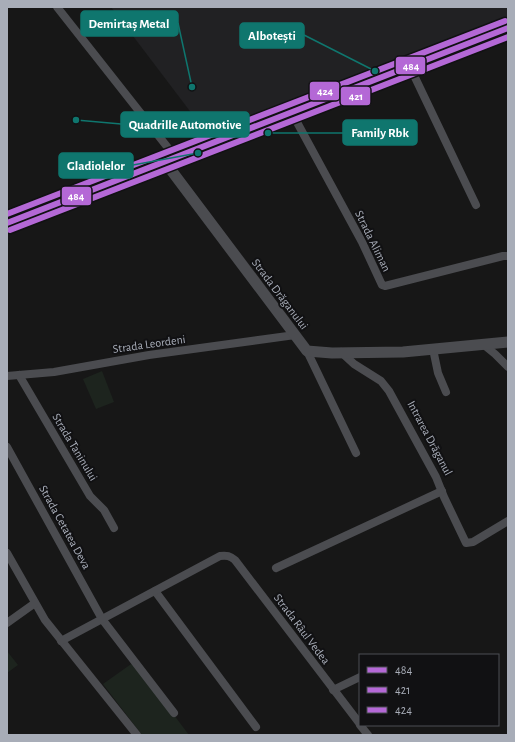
<svg xmlns="http://www.w3.org/2000/svg" width="515" height="742" font-family="'Alegreya Sans',sans-serif">
	<style>
		.built { fill: #212123 }
		.green { fill: #1d241e }
		.lines { fill: none; stroke-linecap: round; stroke-linejoin: round }
		.minor { stroke: #4b4c50; stroke-width: 8 }
		.tertiary { stroke: #4b4c50; stroke-width: 11 }
		.primary { stroke: #4d4f52; stroke-width: 13 }
		.bus-1-casing { stroke: #111113; stroke-width: 9 }
		.bus-2-casing { stroke: #111113; stroke-width: 9 }
		.bus-3-casing { stroke: #111113; stroke-width: 9 }
		.bus-1 { stroke: #b468d6; stroke-width: 6 }
		.bus-2 { stroke: #b468d6; stroke-width: 6 }
		.bus-3 { stroke: #b468d6; stroke-width: 6 }
		.labels { text-anchor: middle; dominant-baseline: central; stroke-width: 4; stroke-linejoin: round; paint-order: stroke }
		.street-label { font-size: 12px; fill: #a8adb8; stroke: #111113 }
		.leader { fill: none; stroke: #0f766e; stroke-width: 1.5 }
		.callout-dot { fill: #0f766e; stroke: #111113; stroke-width: 1.5 }
		.callout { fill: #0f766e; stroke: #0f766e; stroke-width: 1.5 }
		.callout-label { font-size: 13px; text-anchor: middle; font-weight: bold; fill: #fff }
		.line-badge { stroke: #111113; stroke-width: 1.5 }
		.badge-label { font-size: 11px; text-anchor: middle; font-weight: bold; fill: #fff }
	</style>
	<rect width="100%" height="100%" fill="#171717"/>
	<!-- built -->
	<polygon class="built" points="111,7 508,7 508,21 211,139"/>
	<!-- green -->
	<g class="green">
		<polygon points="102,371 114,402 96,409 83,379"/>
		<polygon points="7,651 18,665 7,673"/>
		<polygon points="134,662 189,735 142,735 103,684"/>
	</g>
	<g class="lines">
		<!-- minor -->
		<g class="minor">
			<polyline points="57,7 176,158"/>
			<polyline points="410,67 476,205"/>
			<polyline points="292,113 362,242 382,285 385,286 503,256 508,256"/>
			<polyline points="484,345 495,354 508,367"/>
			<polyline points="433,349 438,373 446,392"/>
			<polyline points="307,351 356,453"/>
			<polyline points="341,352 354,364 381,381 389,391 436,477 444,497 466,543 473,542 508,521"/>
			<polyline points="19,375 90,496 104,510 114,528"/>
			<polyline points="7,376 54,372 149,355 295,335"/>
			<polyline points="7,447 102,619 174,713"/>
			<polyline points="7,553 45,620 137,735"/>
			<polyline points="276,568 442,491"/>
			<polyline points="155,591 256,727"/>
			<polyline points="7,623 35,603"/>
			<path d="M61,641L220,556C227,555 230,556 235,560L360,724"/>
			<polyline points="333,690 360,677"/>
			<polyline points="360,725 368,735"/>
		</g>
		<!-- tertiary -->
		<polyline class="tertiary" points="165,162 307,351 332,353 403,352 508,342"/>
		<!-- primary -->
		<polyline class="primary" points="7,223 508,28"/>
		<!-- bus-1 casing -->
		<g class="bus-1-casing">
			<polyline id="bus-1" points="7,223 508,28"/>
		</g>
		<!-- bus-2 casing -->
		<g class="bus-2-casing">
			<polyline id="bus-2" points="10,230 508,37"/>
		</g>
		<!-- bus-3 casing -->
		<g class="bus-3-casing">
			<polyline id="bus-3" points="7,214 505,21"/>
		</g>
		<!-- bus-1 -->
		<use href="#bus-1" class="bus-1"/>
		<!-- bus-2 -->
		<use href="#bus-2" class="bus-2"/>
		<!-- bus-3 -->
		<use href="#bus-3" class="bus-3"/>
	</g>
	<g class="labels">
		<!-- street labels -->
		<g class="street-label">
			<text transform="translate(373 241) rotate(64)">Strada Aliman</text>
			<text transform="translate(280 294) rotate(53)">Strada Drăganului</text>
			<text transform="translate(149 344) rotate(-8)">Strada Leordeni</text>
			<text transform="translate(430 438) rotate(62)">Intrarea Drăganul</text>
			<text transform="translate(75 447) rotate(59)">Strada Taninului</text>
			<text transform="translate(65 527) rotate(61)">Strada Cetatea Deva</text>
			<text transform="translate(302 629) rotate(53)">Strada Râul Vedea</text>
		</g>
	</g>
	<!-- callouts -->
	<path class="leader" d="M192 87L178 23M375 71L304 35M76 120L121 124M268 133L343 133M198 153L133 165"/>
	<g class="callout-dot">
		<circle cx="192" cy="87" r="4"/>
		<circle cx="375" cy="71" r="4"/>
		<circle cx="76" cy="120" r="4"/>
		<circle cx="268" cy="133" r="4"/>
		<circle cx="198" cy="153" r="4"/>
	</g>
	<g class="callout">
		<rect x="81" y="11" width="97" height="25" rx="4"/>
		<rect x="240" y="23" width="64" height="25" rx="4"/>
		<rect x="121" y="112" width="128" height="25" rx="4"/>
		<rect x="343" y="120" width="74" height="25" rx="4"/>
		<rect x="59" y="153" width="74" height="25" rx="4"/>
	</g>
	<g class="callout-label">
		<text x="129" y="28">Demirtaș Metal</text>
		<text x="272" y="40">Albotești</text>
		<text x="185" y="129">Quadrille Automotive</text>
		<text x="380" y="137">Family Rbk</text>
		<text x="96" y="170">Gladiolelor</text>
	</g>
	<g class="line-badge">
		<rect x="395" y="56" width="31" height="19" rx="4" fill="#b468d6"/>
		<rect x="309" y="81" width="31" height="20" rx="4" fill="#b468d6"/>
		<rect x="340" y="86" width="31" height="20" rx="4" fill="#b468d6"/>
		<rect x="61" y="186" width="31" height="20" rx="4" fill="#b468d6"/>
	</g>
	<g class="badge-label">
		<text x="411" y="70">484</text>
		<text x="325" y="95">424</text>
		<text x="356" y="100">421</text>
		<text x="76" y="200">484</text>
	</g>
	<!-- border -->
	<rect width="515" height="742" fill="none" stroke="#a8adb8" stroke-width="16"/>
	<!-- legend -->
	<rect x="359" y="654" width="140" height="72" fill="#111113" stroke="#4d4f55"/>
	<rect x="367" y="667" width="20" height="6" fill="#b468d6" stroke="#4d4f55"/>
	<text x="395" y="674" font-size="12" fill="#a8adb8">484</text>
	<rect x="367" y="687" width="20" height="6" fill="#b468d6" stroke="#4d4f55"/>
	<text x="395" y="694" font-size="12" fill="#a8adb8">421</text>
	<rect x="367" y="707" width="20" height="6" fill="#b468d6" stroke="#4d4f55"/>
	<text x="395" y="714" font-size="12" fill="#a8adb8">424</text>
</svg>
